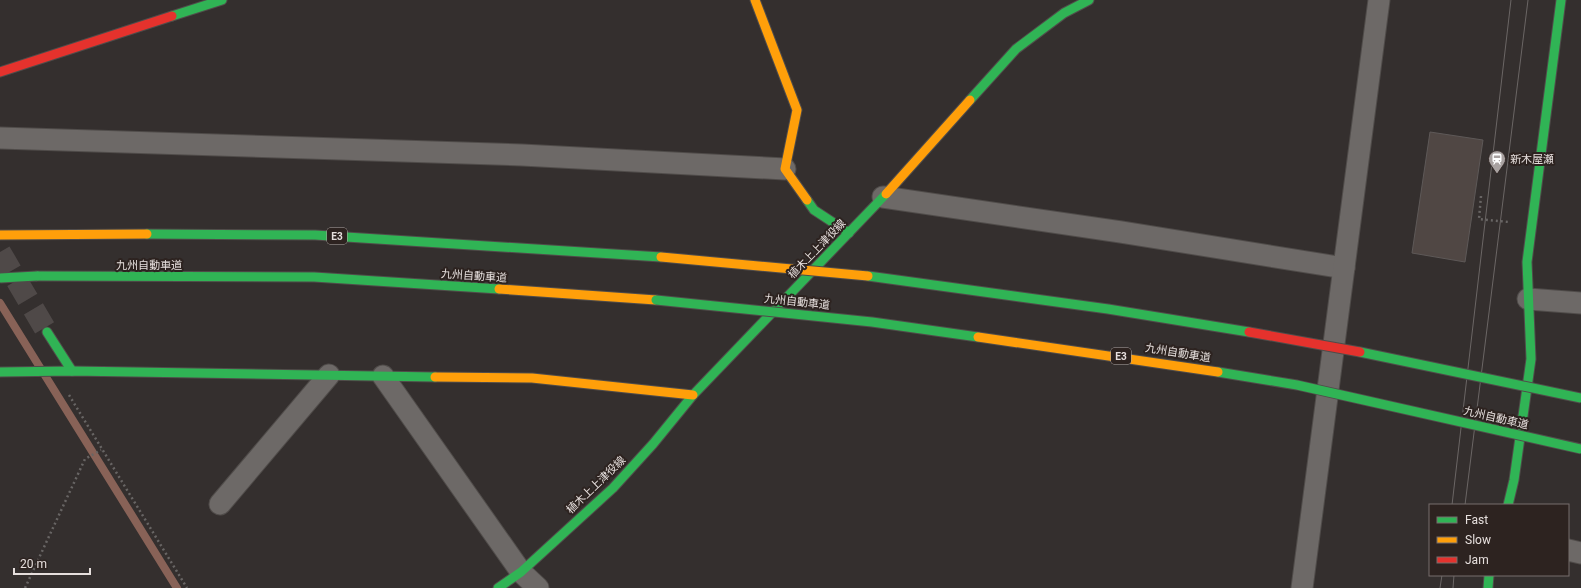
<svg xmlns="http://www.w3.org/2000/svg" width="1581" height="588" font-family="Roboto,'Noto Sans JP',sans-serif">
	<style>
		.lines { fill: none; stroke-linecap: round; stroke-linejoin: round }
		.stream { stroke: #886257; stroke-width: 8 }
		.building { fill: #504744; stroke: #5e5958 }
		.secondary-tunnel { stroke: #4f4948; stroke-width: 22; stroke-dasharray: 22 11; stroke-linecap: butt }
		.street-casing { stroke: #504c4a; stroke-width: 23 }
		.fast-casing { stroke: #504c4a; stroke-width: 11 }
		.slow-casing { stroke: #504c4a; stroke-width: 11 }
		.jam-casing { stroke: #504c4a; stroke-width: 11 }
		.path { stroke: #686564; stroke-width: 2.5; stroke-dasharray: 2 3; stroke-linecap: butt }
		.street { stroke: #6d6967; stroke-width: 21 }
		.fast { stroke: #30b455; stroke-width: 9 }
		.slow { stroke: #ff9f0a; stroke-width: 9 }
		.jam { stroke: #e5322d; stroke-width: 9 }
		.tram { stroke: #6b6665; stroke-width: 1 }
		.fast-bridge-casing { stroke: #504c4a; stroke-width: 11; stroke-linecap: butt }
		.slow-bridge-casing { stroke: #504c4a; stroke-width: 11; stroke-linecap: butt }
		.jam-bridge-casing { stroke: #504c4a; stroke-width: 11; stroke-linecap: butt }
		.fast-bridge { stroke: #30b455; stroke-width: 9 }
		.slow-bridge { stroke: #ff9f0a; stroke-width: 9 }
		.jam-bridge { stroke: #e5322d; stroke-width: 9 }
		.labels { text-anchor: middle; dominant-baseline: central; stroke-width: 4; stroke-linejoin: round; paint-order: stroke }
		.shield { fill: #2d2320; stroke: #aea7a4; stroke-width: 1 }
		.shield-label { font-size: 10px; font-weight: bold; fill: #e6dfdd }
		.poi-label { font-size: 11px; fill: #e6dfdd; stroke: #2d2320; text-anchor: start }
		.street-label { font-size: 11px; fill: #e6dfdd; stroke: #2d2320 }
	</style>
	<rect width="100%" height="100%" fill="#342f2e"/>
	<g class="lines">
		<!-- stream -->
		<polyline class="stream" points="0,303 177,588"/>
	</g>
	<!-- building -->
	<polygon class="building" points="1430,132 1483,140 1465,262 1412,253"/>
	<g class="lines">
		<!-- secondary-tunnel -->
		<polyline class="secondary-tunnel" points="0,252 47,332"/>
		<!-- street casing -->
		<g class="street-casing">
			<g id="street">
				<polyline points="0,138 522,155 785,169"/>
				<polyline points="883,197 1121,232 1344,268"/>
				<polyline points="1528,299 1581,303"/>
				<polyline points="383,376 521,572 538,588"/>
				<polyline points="220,504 329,375"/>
				<polyline points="1568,550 1581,553"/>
				<polyline points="1302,588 1379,0"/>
			</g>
		</g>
		<!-- fast casing -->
		<g class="fast-casing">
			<g id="fast">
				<polyline points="172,16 222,0"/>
				<polyline points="970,100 1016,49 1064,13 1089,0"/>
				<polyline points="807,200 814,210 849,233"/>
				<polyline points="147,234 315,235 661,257"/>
				<polyline points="37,276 314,277 499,289"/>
				<polyline points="47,332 72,371"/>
				<polyline points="0,372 72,371 435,377"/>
				<polyline points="1508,505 1514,480 1531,359 1527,262 1561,0"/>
				<polyline points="498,588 521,572 613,488 653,444 693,395 886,194"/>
				<polyline points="1488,588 1489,575"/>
			</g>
		</g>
		<!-- slow casing -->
		<g class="slow-casing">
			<g id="slow">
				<polyline points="755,0 797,110 785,169 807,200"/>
				<polyline points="886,194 970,100"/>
				<polyline points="0,235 147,234"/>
				<polyline points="499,289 656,300"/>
				<polyline points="435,377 532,378 693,395"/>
			</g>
		</g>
		<!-- jam casing -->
		<g class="jam-casing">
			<polyline id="jam" points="0,72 172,16"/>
		</g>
		<!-- path -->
		<g class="path">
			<polyline points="1481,196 1479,219 1509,222"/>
			<polyline points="69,395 187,588"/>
			<polyline points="25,588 85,459 101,450"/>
		</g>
		<!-- street -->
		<use href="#street" class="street"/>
		<!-- fast -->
		<use href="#fast" class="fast"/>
		<!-- slow -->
		<use href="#slow" class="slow"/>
		<!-- jam -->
		<use href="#jam" class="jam"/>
		<!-- tram -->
		<g class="tram">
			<polyline points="1452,505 1511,0"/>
			<polyline points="1465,505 1528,0"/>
			<polyline points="1440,588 1442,575"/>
			<polyline points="1453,588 1454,575"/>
		</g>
		<!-- fast-bridge casing -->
		<g class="fast-bridge-casing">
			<g id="fast-bridge">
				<polyline points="868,276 1108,309 1249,332"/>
				<polyline points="0,278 37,276"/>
				<polyline points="656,300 872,322 978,337"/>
				<polyline points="1360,352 1581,398"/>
				<polyline points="1218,372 1297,385 1581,449"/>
			</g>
		</g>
		<!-- slow-bridge casing -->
		<g class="slow-bridge-casing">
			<g id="slow-bridge">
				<polyline points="661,257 868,276"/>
				<polyline points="978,337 1218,372"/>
			</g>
		</g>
		<!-- jam-bridge casing -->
		<g class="jam-bridge-casing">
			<polyline id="jam-bridge" points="1249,332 1360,352"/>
		</g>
		<!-- fast-bridge -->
		<use href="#fast-bridge" class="fast-bridge"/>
		<!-- slow-bridge -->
		<use href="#slow-bridge" class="slow-bridge"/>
		<!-- jam-bridge -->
		<use href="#jam-bridge" class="jam-bridge"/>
	</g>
	<!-- icons -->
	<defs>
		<g id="station-pin" transform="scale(0.9)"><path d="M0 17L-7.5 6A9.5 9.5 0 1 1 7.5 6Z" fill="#a8a1a0" stroke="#2d2320"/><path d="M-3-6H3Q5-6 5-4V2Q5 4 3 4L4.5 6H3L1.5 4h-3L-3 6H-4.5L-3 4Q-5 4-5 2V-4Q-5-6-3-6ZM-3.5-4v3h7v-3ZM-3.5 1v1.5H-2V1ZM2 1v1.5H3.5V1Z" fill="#fff"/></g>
	</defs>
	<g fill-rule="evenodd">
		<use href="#station-pin" x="1497" y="159"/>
	</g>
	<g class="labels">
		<!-- shield labels -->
		<g class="shield">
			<rect x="327" y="228" width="20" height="16" rx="3"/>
			<rect x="1111" y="348" width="20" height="16" rx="3"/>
		</g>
		<g class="shield-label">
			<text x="337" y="236">E3</text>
			<text x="1121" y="356">E3</text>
		</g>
		<!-- poi labels -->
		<g class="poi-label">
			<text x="1510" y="159">新木屋瀬</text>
		</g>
		<!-- street labels -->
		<g class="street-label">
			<text transform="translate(817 249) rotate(-46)">植木上上津役線</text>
			<text x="149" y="265">九州自動車道</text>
			<text transform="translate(474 276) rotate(4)">九州自動車道</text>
			<text transform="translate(797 302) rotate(6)">九州自動車道</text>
			<text transform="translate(1178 353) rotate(9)">九州自動車道</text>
			<text transform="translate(1496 418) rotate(13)">九州自動車道</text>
			<text transform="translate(596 485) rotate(-44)">植木上上津役線</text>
		</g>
	</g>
	<!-- legend -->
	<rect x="1429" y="504" width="140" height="72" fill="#2d2320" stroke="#776e6c"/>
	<rect x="1437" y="517" width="20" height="6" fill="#30b455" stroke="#776e6c"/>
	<text x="1465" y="524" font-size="12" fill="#e6dfdd">Fast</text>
	<rect x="1437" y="537" width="20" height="6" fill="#ff9f0a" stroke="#776e6c"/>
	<text x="1465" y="544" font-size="12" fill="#e6dfdd">Slow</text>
	<rect x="1437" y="557" width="20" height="6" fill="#e5322d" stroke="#776e6c"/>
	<text x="1465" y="564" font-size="12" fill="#e6dfdd">Jam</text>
	<!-- scale -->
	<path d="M14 568v6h76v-6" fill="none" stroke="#e6dfdd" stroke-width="2"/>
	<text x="20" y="568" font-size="12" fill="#e6dfdd" stroke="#2d2320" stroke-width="3" paint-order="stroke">20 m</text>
</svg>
